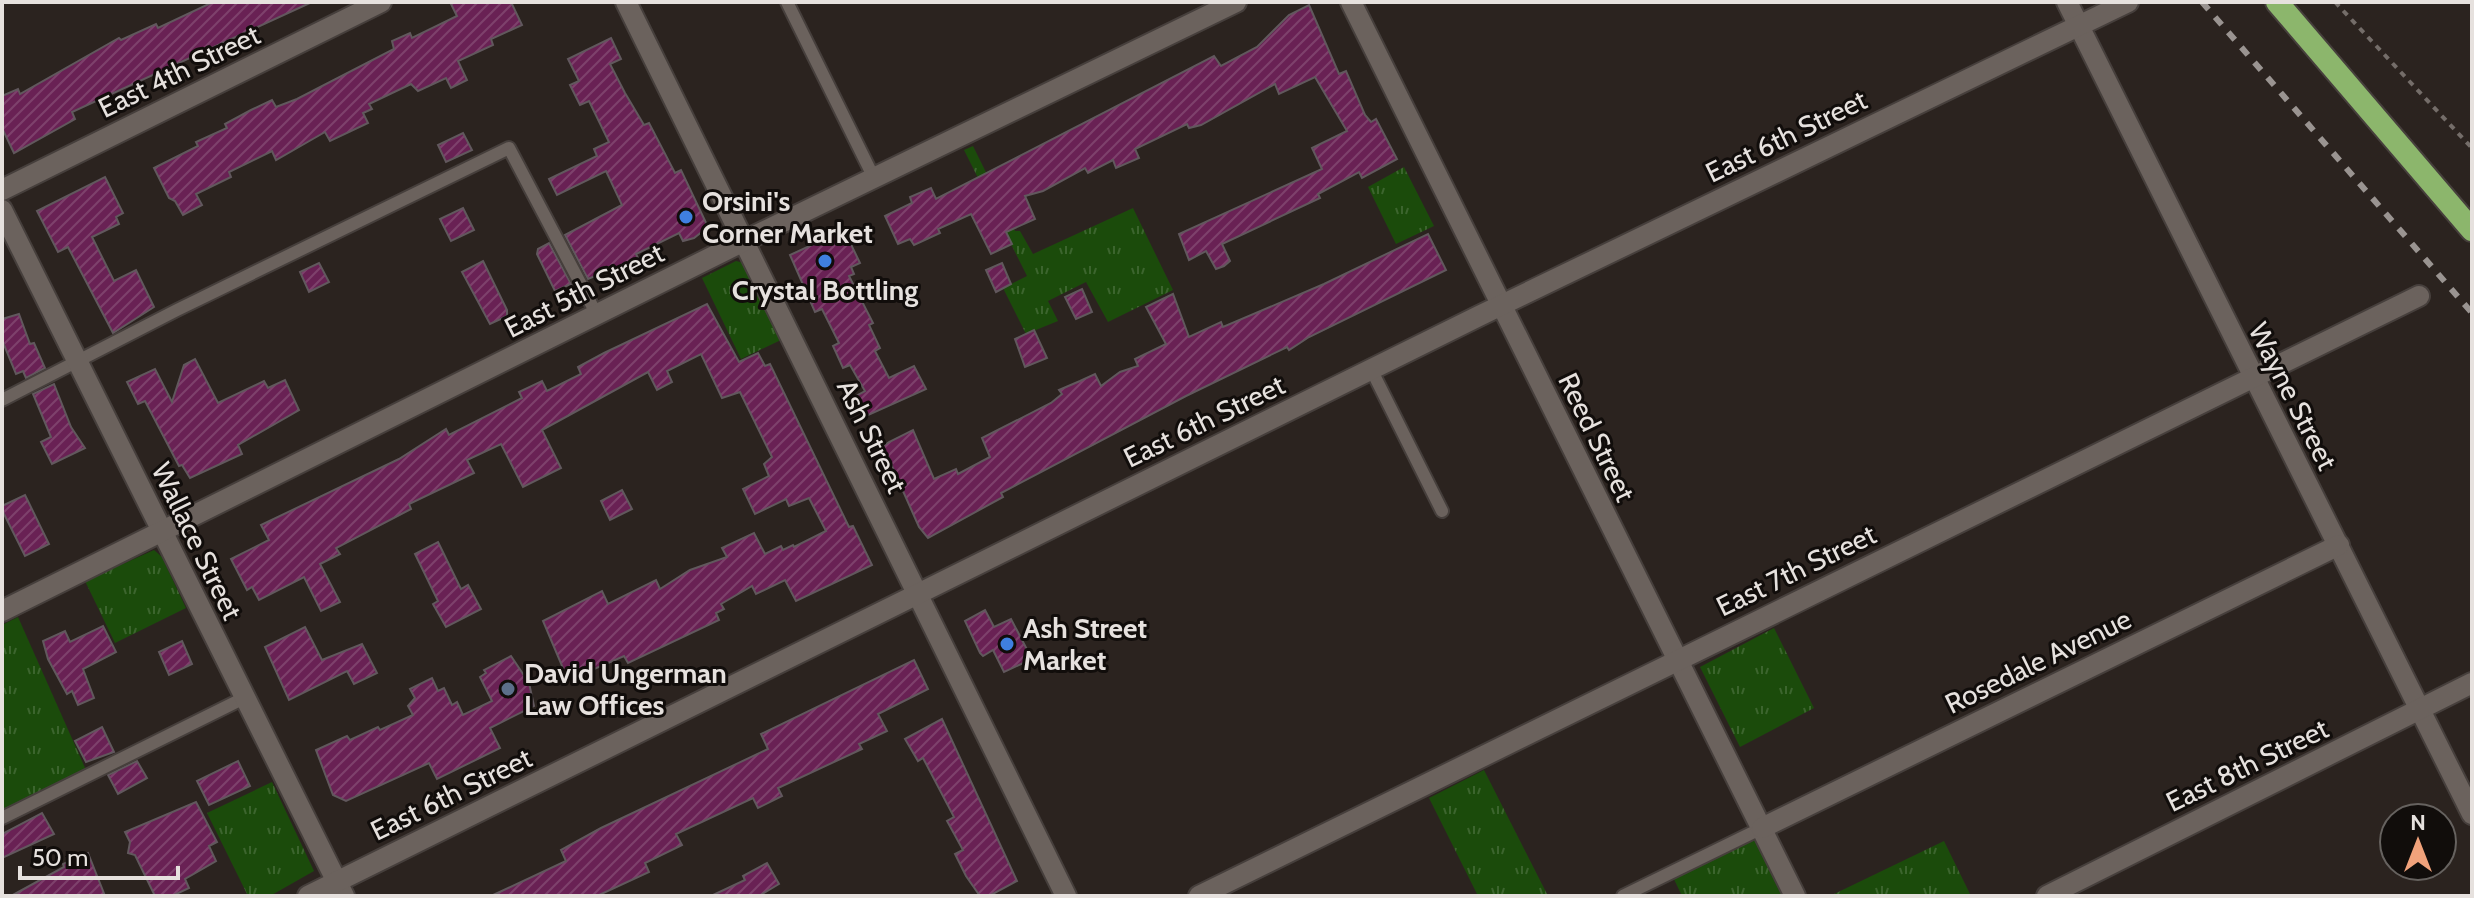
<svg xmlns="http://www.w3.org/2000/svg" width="2474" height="898" font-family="Cabin,sans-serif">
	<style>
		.grass { fill: url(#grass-tufts) }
		.building { fill: url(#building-hatch); stroke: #61585d; stroke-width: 2 }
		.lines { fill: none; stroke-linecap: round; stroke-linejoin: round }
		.service-casing { stroke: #463f3c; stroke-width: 16 }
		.minor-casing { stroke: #463f3c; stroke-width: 24 }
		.tertiary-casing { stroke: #463f3c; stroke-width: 24 }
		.secondary-casing { stroke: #463f3c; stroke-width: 24 }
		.trunk-casing { stroke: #463f3c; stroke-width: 26 }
		.path { stroke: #746d69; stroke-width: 4; stroke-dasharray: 6 6; stroke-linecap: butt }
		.service { stroke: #6b625d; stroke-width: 12 }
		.minor { stroke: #6b625d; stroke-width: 20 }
		.tertiary { stroke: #6b625d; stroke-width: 20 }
		.secondary { stroke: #6b625d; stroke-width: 20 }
		.trunk { stroke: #8cb66c; stroke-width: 22 }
		.rail { stroke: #9a9491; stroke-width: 6; stroke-dasharray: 10 10; stroke-linecap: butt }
		.shop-dot { fill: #3f7fe0; stroke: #110d0b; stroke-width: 3 }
		.service-dot { fill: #5c6f8a; stroke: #110d0b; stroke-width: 3 }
		.labels { text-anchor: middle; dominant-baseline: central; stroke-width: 6; stroke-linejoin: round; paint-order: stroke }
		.street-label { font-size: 28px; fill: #e6e1de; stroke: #110d0b }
		.poi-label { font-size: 28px; font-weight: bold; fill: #e6e1de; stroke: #110d0b; text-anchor: start }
	</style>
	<defs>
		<pattern id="grass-tufts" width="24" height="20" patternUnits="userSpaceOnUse" patternTransform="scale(2)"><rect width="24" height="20" fill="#1b4b0b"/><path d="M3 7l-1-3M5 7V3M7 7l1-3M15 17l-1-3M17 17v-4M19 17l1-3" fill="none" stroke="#3c652e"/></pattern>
		<pattern id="building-hatch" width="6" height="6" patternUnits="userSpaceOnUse" patternTransform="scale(2)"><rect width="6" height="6" fill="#692154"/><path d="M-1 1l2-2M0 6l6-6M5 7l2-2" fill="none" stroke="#7e416c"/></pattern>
	</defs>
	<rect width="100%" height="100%" fill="#2b231f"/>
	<!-- grass -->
	<g class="grass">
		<polygon points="973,146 1015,231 1020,231 1033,254 1133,208 1173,290 1108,322 1086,282 1048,301 1058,321 1026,334 1003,288 1027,276 964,150"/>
		<polygon points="1404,167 1434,226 1396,244 1368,187"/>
		<polygon points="736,261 744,263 781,340 741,359 702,278"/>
		<polygon points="154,550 162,557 186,608 115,643 85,581"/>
		<polygon points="18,617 86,770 2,812 2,625"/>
		<polygon points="1774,628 1814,708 1740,747 1700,667"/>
		<polygon points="1484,770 1548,896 1478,896 1429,798"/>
		<polygon points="272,782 314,871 270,896 248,896 207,813"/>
		<polygon points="1753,837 1782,896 1682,896 1672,875"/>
		<polygon points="1944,841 1971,896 1830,896"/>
	</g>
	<!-- building -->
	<g class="building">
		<polygon points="213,2 312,2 72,112 75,119 14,153 2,128 2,96 18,89 20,94 119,38 121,40 156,24 158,28"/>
		<polygon points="450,2 511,2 522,25 491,39 493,45 458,61 467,80 451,88 446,78 418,91 411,84 369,104 372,109 363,113 368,123 330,141 325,132 276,160 272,151 229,172 231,177 196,194 202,205 183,215 175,201 169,198 154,168 198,146 196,142 227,128 225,124 251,110 272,100 276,107 297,99 394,49 392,41 410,33 412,38 457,16"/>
		<polygon points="1309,5 1339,74 1346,71 1365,115 1371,122 1376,119 1397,159 1362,178 1359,172 1318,194 1320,198 1222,244 1230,261 1224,266 1216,269 1206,251 1189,260 1179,234 1322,169 1312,148 1347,131 1315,77 1279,94 1275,84 1201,125 1189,128 1187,124 1135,149 1139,158 1116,168 1113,160 1088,173 1085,168 1043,191 1025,196 1035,219 1006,232 1012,244 991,254 971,214 938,229 940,233 914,245 910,239 898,244 885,216 912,203 910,197 931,188 936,199 1214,56 1221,66 1257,47 1289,15"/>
		<polygon points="611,38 621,59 610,64 625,93 644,125 649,123 675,173 681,170 708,227 694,238 683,241 679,233 636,254 640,262 624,270 622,265 588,279 565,235 622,205 606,171 557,195 549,179 597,156 594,149 609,142 589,101 580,105 570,85 579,81 568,59"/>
		<polygon points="463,133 472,150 446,162 438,145"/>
		<polygon points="105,177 123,213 116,217 119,224 92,237 114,281 136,270 154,307 113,333 68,247 58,252 37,211"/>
		<polygon points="463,208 474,230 451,241 440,219"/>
		<polygon points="844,230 860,263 851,267 854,274 849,276 873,323 869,325 880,348 875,351 889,378 914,366 926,389 866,416 856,396 865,391 850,365 843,368 833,346 839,343 822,309 815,312 790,255"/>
		<polygon points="1428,234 1446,270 1309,337 1289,350 1287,347 1186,396 1001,493 1003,497 928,538 919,527 883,446 889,442 913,430 934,479 956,469 958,474 990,457 982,438 1051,403 1062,394 1059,390 1080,381 1095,374 1101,386 1120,372 1138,366 1135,359 1166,344 1146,307 1173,294 1189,337 1221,322 1223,327 1324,284"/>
		<polygon points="549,243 571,284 555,291 537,254 538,249"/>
		<polygon points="483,261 507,310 507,316 490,324 462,272"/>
		<polygon points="319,263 329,282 309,292 300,272"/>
		<polygon points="1002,263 1011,284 996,292 986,270"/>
		<polygon points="1082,289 1092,312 1076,319 1065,297"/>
		<polygon points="707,304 739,362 758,353 765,366 770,364 849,527 853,526 872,565 796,601 785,580 756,594 752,586 721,604 724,609 716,613 719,620 628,663 624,656 578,676 570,678 565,673 543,621 602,591 608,604 656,580 660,589 690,570 727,557 722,548 754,533 765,554 781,546 783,550 793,545 794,547 826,531 809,498 789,506 786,499 755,514 743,489 769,476 764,464 772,457 740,392 722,398 701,354 667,371 672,382 657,390 648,372 542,430 561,468 523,487 501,444 467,460 474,473 409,504 411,509 336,548 340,554 320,564 340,602 321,611 304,577 259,600 252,587 247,590 231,559 269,540 261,525 399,459 446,429 449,435 522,398 519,392 542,381 547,391 581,374 578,367 604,353"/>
		<polygon points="19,314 30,344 34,343 45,368 26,378 23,371 16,374 2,340 2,319"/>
		<polygon points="1034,330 1047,358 1025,367 1015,339"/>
		<polygon points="195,359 218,403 264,381 268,388 285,380 299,410 238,445 242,454 190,478 182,465 179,466 145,401 138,404 127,382 155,369 172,402 184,365"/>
		<polygon points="54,384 71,427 85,448 52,464 41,442 51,437 33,394"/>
		<polygon points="622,490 632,509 610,520 601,501"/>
		<polygon points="25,495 49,544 25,556 2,510 2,506"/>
		<polygon points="438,542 461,589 468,585 481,609 446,627 433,604 438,601 415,554"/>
		<polygon points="985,610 994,627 1011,619 1032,659 1004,672 993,650 983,656 980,653 965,621"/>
		<polygon points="103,626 116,652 83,669 94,698 78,705 72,691 67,694 48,659 43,641 65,631 70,642"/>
		<polygon points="305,627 322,660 362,644 377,673 354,684 347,671 289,700 265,647"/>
		<polygon points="182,641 192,664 169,675 159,652"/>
		<polygon points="511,656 529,683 534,706 490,728 500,748 437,779 429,763 346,801 333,795 316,750 347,736 350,740 378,727 380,730 413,715 408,706 415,698 410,689 432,678 438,691 444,688 452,705 457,702 463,715 492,701 480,677 486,673 484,670"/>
		<polygon points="914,660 928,689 878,714 887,731 859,744 862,749 778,788 782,796 758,808 753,798 676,834 682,845 645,863 649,872 597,896 491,896 566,861 561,850 601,828 768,749 761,734"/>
		<polygon points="942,719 1017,881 989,896 980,896 966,876 955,854 963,850 947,821 954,817 923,758 918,761 905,739"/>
		<polygon points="102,727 114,752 86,762 75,741"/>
		<polygon points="137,761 147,778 118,794 108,775"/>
		<polygon points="238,761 250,786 209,805 197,781"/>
		<polygon points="196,802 217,842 209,846 216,861 185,879 189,888 172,896 155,896 135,855 128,853 130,842 125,832"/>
		<polygon points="42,813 54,834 2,858 2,834"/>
		<polygon points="88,853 105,896 11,896 64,867 63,864"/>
		<polygon points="767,863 779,884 759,896 711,896 745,880 743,876"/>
	</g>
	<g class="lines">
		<!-- service casing -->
		<g class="service-casing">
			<g id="service">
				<polyline points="787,2 874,178"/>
				<polyline points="1371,369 1442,511"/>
				<polyline points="2,400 177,310 509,148 597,315"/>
				<polyline points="2,818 244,698"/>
				<polyline points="1623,896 1762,828"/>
			</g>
		</g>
		<!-- minor casing -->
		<g class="minor-casing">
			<g id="minor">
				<polyline points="626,2 1066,896"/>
				<polyline points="1351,2 1795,896"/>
				<polyline points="2067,2 2472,814"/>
				<polyline points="2,190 381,2"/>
				<polyline points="2,210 344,896"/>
				<polyline points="2,611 744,241 1236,2"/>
				<polyline points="1762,828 2339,545"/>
				<polyline points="1199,896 2419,296"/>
			</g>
		</g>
		<!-- tertiary casing -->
		<g class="tertiary-casing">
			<polyline id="tertiary" points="2047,896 2472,683"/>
		</g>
		<!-- secondary casing -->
		<g class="secondary-casing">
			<polyline id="secondary" points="308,896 1479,316 2128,2"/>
		</g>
		<!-- trunk casing -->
		<g class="trunk-casing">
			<polyline id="trunk" points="2277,2 2472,230"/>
		</g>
		<!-- path -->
		<polyline class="path" points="2335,2 2472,148"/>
		<!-- service -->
		<use href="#service" class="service"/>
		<!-- minor -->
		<use href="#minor" class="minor"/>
		<!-- tertiary -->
		<use href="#tertiary" class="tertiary"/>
		<!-- secondary -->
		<use href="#secondary" class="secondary"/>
		<!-- trunk -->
		<use href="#trunk" class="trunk"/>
		<!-- rail -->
		<polyline class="rail" points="2202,2 2472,313"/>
	</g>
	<!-- markers -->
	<g class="shop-dot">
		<circle cx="686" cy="217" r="8"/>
		<circle cx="825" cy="261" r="8"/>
		<circle cx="1007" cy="644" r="8"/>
	</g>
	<circle class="service-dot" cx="508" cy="689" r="8"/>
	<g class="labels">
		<!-- street labels -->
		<g class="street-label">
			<text transform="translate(179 71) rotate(-26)">East 4th Street</text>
			<text transform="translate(1786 136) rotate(-26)">East 6th Street</text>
			<text transform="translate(584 290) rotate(-27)">East 5th Street</text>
			<text transform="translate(2293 396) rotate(63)">Wayne Street</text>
			<text transform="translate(1204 421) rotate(-26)">East 6th Street</text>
			<text transform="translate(872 436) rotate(64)">Ash Street</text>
			<text transform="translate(1597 437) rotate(64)">Reed Street</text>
			<text transform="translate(197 541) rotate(64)">Wallace Street</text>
			<text transform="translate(1796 570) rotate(-26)">East 7th Street</text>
			<text transform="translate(2038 661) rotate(-26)">Rosedale Avenue</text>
			<text transform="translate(2247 765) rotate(-26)">East 8th Street</text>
			<text transform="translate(451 794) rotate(-26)">East 6th Street</text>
		</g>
		<!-- poi labels -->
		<g class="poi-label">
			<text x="702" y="201">Orsini's<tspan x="702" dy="32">Corner Market</tspan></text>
			<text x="825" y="290" text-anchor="middle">Crystal Bottling</text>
			<text x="1023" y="628">Ash Street<tspan x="1023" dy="32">Market</tspan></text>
			<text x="524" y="673">David Ungerman<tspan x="524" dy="32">Law Offices</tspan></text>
		</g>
	</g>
	<!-- border -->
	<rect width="2474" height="898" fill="none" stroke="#e6e1de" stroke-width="8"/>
	<!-- north arrow -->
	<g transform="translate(2418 842)"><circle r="38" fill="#110d0b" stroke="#66625f" stroke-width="2"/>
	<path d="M0-6L14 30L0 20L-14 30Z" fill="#f1a27b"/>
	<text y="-12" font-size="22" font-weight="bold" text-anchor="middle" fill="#e6e1de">N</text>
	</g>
	<!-- scale -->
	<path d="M20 866v12h158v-12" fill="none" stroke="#e6e1de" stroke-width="4"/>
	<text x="32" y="866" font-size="24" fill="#e6e1de" stroke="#110d0b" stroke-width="6" paint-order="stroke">50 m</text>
</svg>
